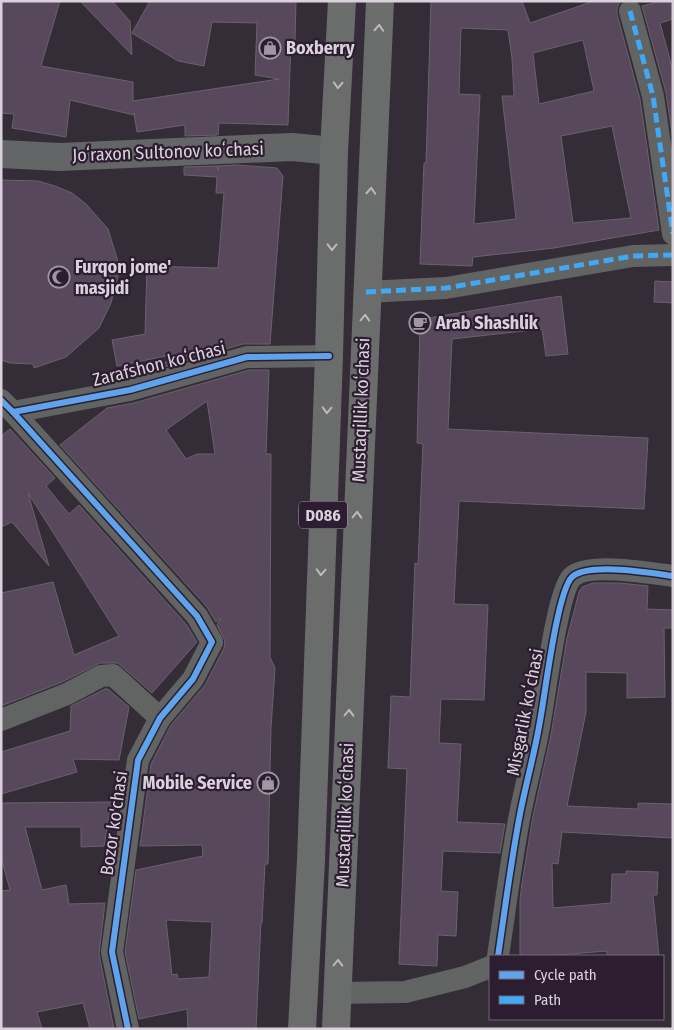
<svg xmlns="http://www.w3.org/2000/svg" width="674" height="1030" font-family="'Fira Sans Condensed',sans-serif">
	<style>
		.building { fill: #57495b; stroke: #69626b; fill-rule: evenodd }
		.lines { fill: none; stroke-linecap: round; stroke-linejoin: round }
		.street { stroke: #626363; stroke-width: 22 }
		.secondary { stroke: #646566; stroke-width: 28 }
		.primary { stroke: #6b6d6d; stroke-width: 28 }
		.quiet { stroke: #3fa9f5; stroke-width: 5; stroke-dasharray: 10 5; stroke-linecap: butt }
		.cycleway-casing { stroke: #2c1e30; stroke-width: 9 }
		.cycleway { stroke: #60a3ed; stroke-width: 6 }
		.oneway { stroke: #beb8c0 }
		.labels { text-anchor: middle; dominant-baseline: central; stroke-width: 4.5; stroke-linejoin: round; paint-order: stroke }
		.shield { fill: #2c1e30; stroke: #a69ba8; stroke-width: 1 }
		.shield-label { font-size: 16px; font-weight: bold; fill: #dad1dc }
		.poi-label { font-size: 18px; font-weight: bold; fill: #dad1dc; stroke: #2c1e30; text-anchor: start }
		.street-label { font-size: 18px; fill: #dad1dc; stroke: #2c1e30 }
	</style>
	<rect width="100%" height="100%" fill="#342c36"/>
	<!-- building -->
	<g class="building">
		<polygon points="1,1 60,1 41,66 133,82 133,101 279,79 255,75 257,23 212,22 204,66 178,61 132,33 150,1 296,1 295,40 291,40 288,125 219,123 218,135 185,136 185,125 137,132 134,113 134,115 70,100 66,137 12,128 14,114 1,113"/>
		<polygon points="80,1 112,1 130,21 132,55"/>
		<path d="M431,1H522L530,23L594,1H620L617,8V14L640,99L659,230L554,248L473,257L472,266L420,264L424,163H426ZM461,28L508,30L512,58L514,96H502L516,219L474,224L480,95L459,94ZM583,40L594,91L539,104L533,53ZM612,126L631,218L573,223L561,136Z"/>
		<polygon points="661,1 673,1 673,19 660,23 673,71 673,141 666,93 642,6"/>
		<polygon points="237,165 277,168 283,176 270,344 243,344 157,369 176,354 117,366 112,340 145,334 147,266 218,268 224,193 216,193 217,177 184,175 184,167 218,166 218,171 218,166"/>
		<polygon points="1,180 38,181 55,186 72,193 86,204 108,229 120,268 111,303 99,328 66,357 34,368 33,364 10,363 1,360"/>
		<polygon points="655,281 673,282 673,303 654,302"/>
		<polygon points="561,296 568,354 546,356 542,329 452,339 448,429 648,438 644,509 459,501 454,604 488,605 484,700 441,699 439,743 461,744 457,822 505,824 500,853 443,851 441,891 458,892 456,936 438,935 437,966 399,964 407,769 388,768 391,696 410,697 415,563 418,564 423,444 417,443 420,326 425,319 428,318"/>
		<path d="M249,370H269L266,454H271L270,657L275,668L271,728L268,864H265L262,923H261L256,1029H188L187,1009L139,1019L125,952L136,870L203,856L202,845L140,846L151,764L171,725L205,685L224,648L225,641L217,625L221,618L216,622L207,607L60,445L107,408L134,403ZM207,401L215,454H197L186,459L166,430ZM166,920L212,922L209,977L178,979L177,974L172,975Z"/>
		<polygon points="10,429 55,478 46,486 69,514 79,505 186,624 197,642 152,693 118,663 100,663 62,682 1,706 1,593 53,582 74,655 119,636 28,493 49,566 12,522 1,527 1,436"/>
		<polygon points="593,583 620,583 648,586 647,609 673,610 673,628 664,628 665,697 627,698 627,673 586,672 586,712 567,806 638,809 638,803 673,804 673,838 562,832 558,864 552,863 553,908 611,903 612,874 626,874 626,871 658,872 657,895 653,895 659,956 607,956 607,951 545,956 520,956 520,900 522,883 533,816 551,735 567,638 579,592 582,587"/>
		<polygon points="105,689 108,689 129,707 119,760 73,759 77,772 1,794 1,752 70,731 71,706"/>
		<polygon points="112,802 104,846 81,847 81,827 25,827 42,890 66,885 69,904 105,903 99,954 114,1029 90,1029 83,1003 37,1012 42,1029 1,1029 1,891 10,890 1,857 1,803"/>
	</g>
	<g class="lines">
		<!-- street -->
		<g class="street">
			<polyline points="630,11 653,96 673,234"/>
			<polyline points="366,292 446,288 633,256 673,255"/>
			<polyline points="1,400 13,412 130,390 247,357 329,356"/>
			<polyline points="13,412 197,616 212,642 193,679 160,718 138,760 112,952 128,1029"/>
			<polyline points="1,720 67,694 101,676 113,675 160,718"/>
			<path d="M498,956C505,909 511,861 520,814C526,783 535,752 540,721C545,695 557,592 572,577C588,562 651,573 673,576"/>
			<polyline points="337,993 405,992 465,977 490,967"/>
		</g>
		<!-- secondary -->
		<polyline class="secondary" points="1,154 60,157 292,147 334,151"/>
		<!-- primary -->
		<g class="primary">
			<polyline points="302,1029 311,860 329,356 334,151 342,1"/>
			<polyline points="336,1029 380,1"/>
		</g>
		<!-- quiet -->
		<g class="quiet">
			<polyline points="630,11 653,96 673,234"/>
			<polyline points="366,292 446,288 633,256 673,255"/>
		</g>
		<!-- cycleway casing -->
		<g class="cycleway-casing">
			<g id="cycleway">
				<polyline points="1,400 13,412 130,390 247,357 329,356"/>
				<polyline points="13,412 197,616 212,642 193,679 160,718 138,760 112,952 128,1029"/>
				<path d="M498,956C505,909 511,861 520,814C526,783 535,752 540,721C545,695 557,592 572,577C588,562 651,573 673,576"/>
			</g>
		</g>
		<!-- cycleway -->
		<use href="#cycleway" class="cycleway"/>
	</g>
	<!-- one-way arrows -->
	<defs><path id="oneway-chevron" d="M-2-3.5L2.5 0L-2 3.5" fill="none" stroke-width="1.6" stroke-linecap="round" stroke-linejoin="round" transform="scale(1.25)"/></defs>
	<g class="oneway">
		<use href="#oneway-chevron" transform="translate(379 28) rotate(-87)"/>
		<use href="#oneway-chevron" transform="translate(338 85) rotate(93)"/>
		<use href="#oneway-chevron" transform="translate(371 191) rotate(-87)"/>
		<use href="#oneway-chevron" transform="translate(332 247) rotate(91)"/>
		<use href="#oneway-chevron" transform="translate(365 318) rotate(-88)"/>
		<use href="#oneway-chevron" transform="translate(327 410) rotate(92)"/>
		<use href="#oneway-chevron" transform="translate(357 515) rotate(-88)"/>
		<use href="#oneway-chevron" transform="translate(321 572) rotate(92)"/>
		<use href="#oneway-chevron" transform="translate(349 713) rotate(-88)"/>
		<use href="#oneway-chevron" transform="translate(338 963) rotate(-88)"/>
	</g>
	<!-- icons -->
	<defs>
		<g id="shop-ring" transform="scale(1.125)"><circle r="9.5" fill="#2c1e30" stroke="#a097a2" stroke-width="1.5"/><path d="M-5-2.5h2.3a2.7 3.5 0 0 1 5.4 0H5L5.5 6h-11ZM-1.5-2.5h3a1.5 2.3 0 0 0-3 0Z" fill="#a097a2"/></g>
		<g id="mosque-ring" transform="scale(1.125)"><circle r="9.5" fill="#2c1e30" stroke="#a097a2" stroke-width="1.5"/><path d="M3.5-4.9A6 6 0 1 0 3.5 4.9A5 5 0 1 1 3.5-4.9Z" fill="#a097a2"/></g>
		<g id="cafe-ring" transform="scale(1.125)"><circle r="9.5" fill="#2c1e30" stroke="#a097a2" stroke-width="1.5"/><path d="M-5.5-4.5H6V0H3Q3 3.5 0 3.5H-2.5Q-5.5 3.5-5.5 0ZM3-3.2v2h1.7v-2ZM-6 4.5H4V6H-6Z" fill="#a097a2"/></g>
	</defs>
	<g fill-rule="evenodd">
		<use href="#shop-ring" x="270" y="48"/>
		<use href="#mosque-ring" x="59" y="277"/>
		<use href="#cafe-ring" x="420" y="323"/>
		<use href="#shop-ring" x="268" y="783"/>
	</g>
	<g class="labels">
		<!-- shield labels -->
		<rect class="shield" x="299" y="501.5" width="48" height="27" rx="4"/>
		<g class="shield-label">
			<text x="323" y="515">D086</text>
		</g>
		<!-- poi labels -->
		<g class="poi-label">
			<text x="286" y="48">Boxberry</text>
			<text x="75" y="267">Furqon jome'<tspan x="75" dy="21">masjidi</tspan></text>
			<text x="436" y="323">Arab Shashlik</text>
			<text x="252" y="783" text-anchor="end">Mobile Service</text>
		</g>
		<!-- street labels -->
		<g class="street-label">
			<text transform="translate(168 152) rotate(-2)">Joʻraxon Sultonov koʻchasi</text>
			<text transform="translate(159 364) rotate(-14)">Zarafshon koʻchasi</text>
			<text transform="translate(361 410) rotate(-88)">Mustaqillik koʻchasi</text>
			<text transform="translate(525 712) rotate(-79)">Misgarlik koʻchasi</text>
			<text transform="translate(345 815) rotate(-88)">Mustaqillik koʻchasi</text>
			<text transform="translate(114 823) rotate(-82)">Bozor ko'chasi</text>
		</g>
	</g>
	<!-- border -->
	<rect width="674" height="1030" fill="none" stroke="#dad1dc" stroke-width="5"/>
	<!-- legend -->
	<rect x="489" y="955" width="175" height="65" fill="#2c1e30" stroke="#726675"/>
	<rect x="499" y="971" width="25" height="8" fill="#60a3ed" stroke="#726675"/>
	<text x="534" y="980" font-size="15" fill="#dad1dc">Cycle path</text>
	<rect x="499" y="996" width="25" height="8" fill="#3fa9f5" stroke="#726675"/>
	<text x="534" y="1005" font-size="15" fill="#dad1dc">Path</text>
</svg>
